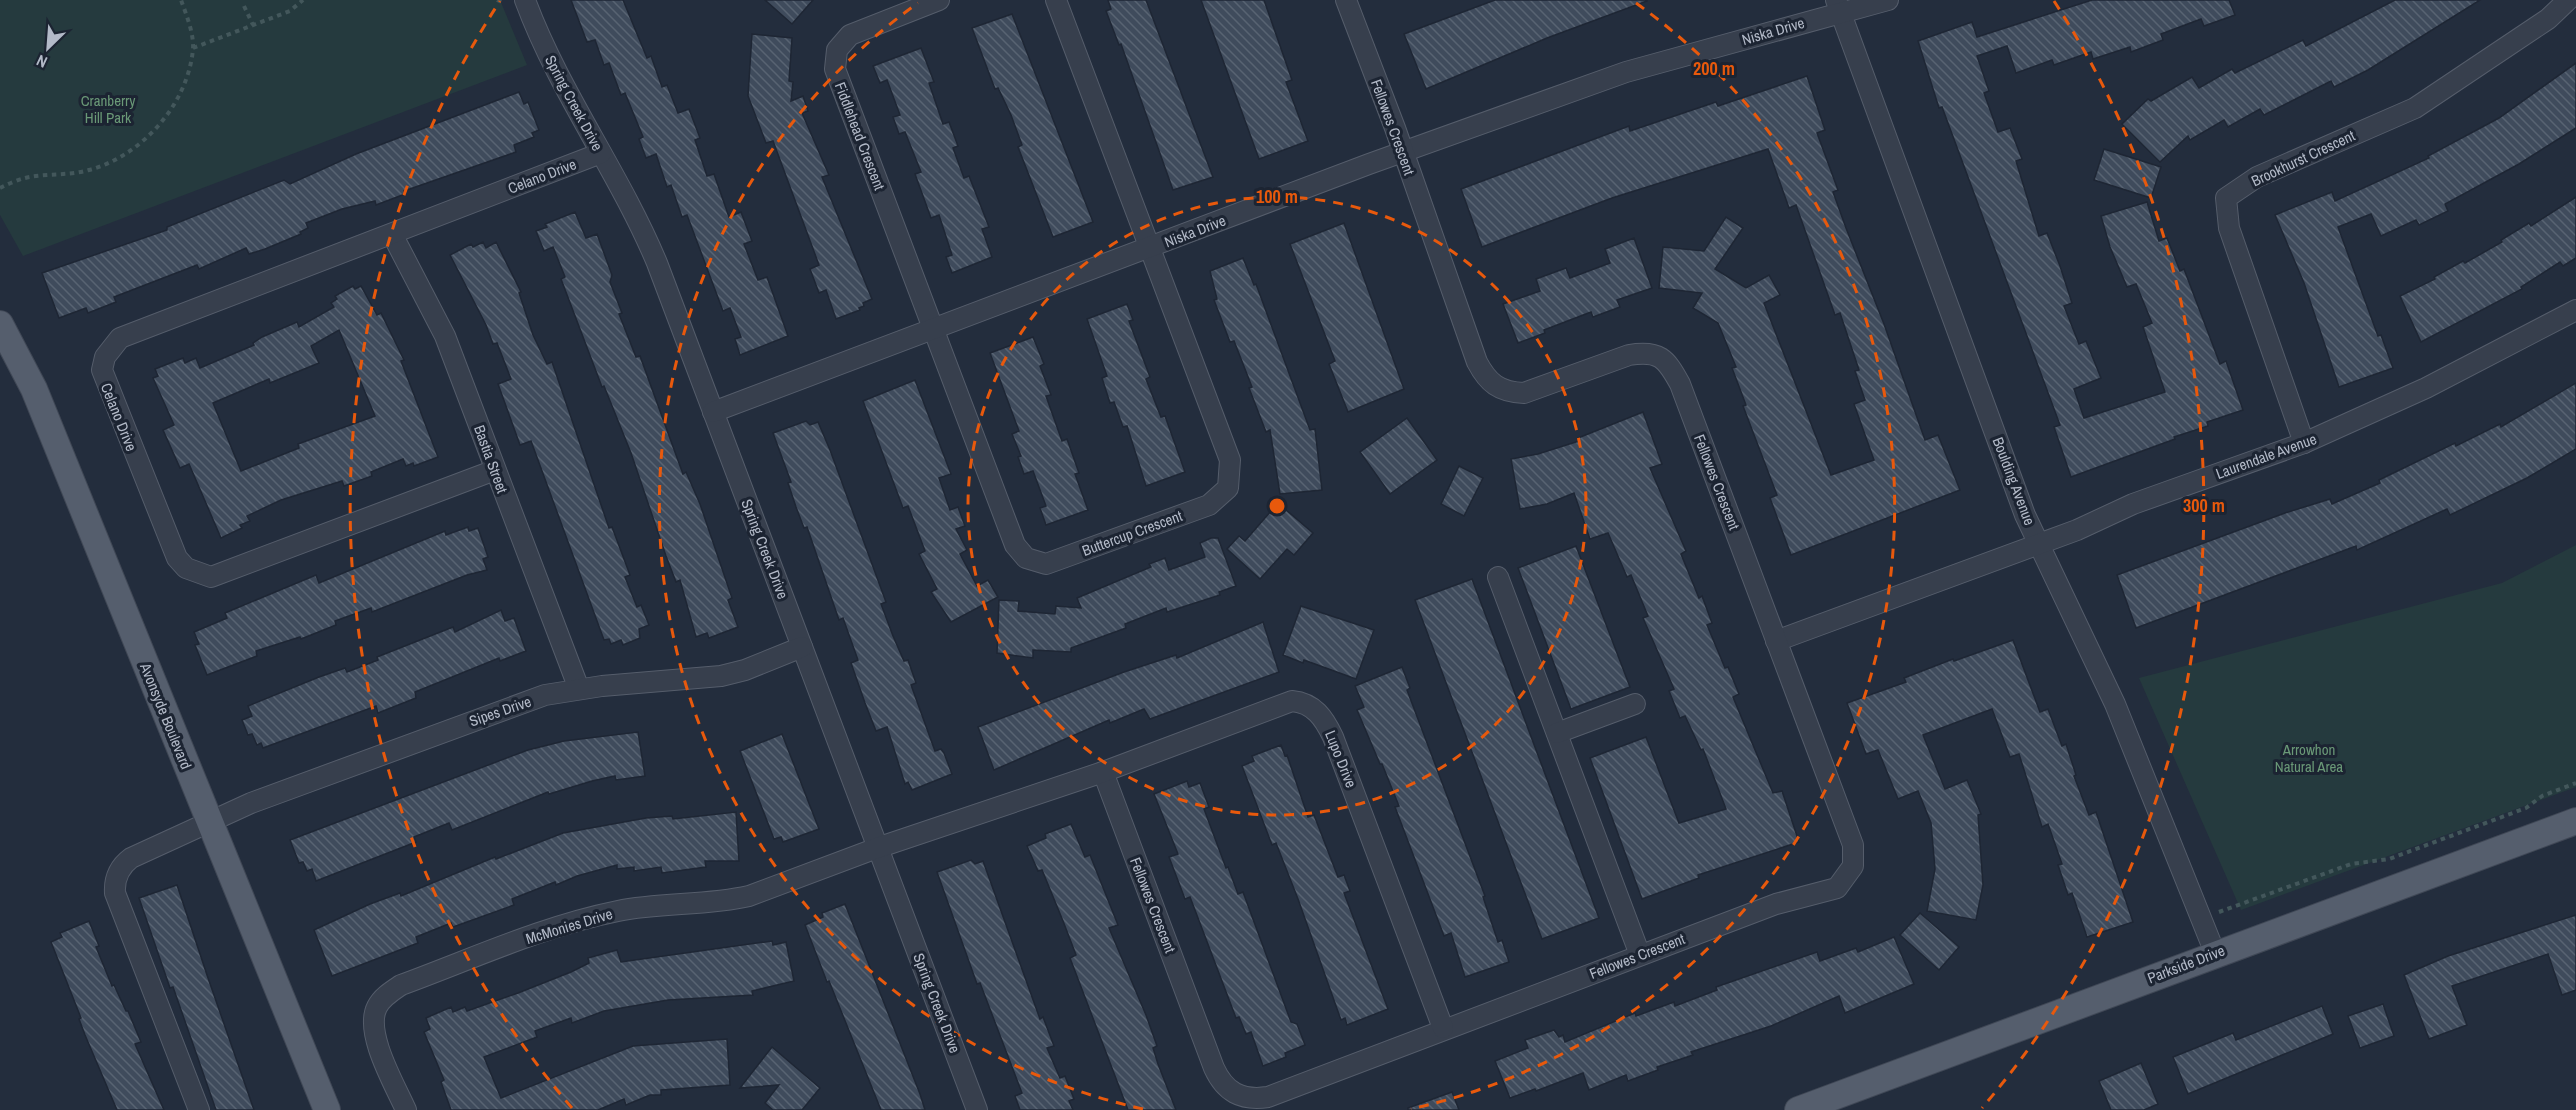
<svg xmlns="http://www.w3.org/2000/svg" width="2576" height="1110" font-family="'Archivo Narrow',sans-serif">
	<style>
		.park { fill: #253a3e }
		.building { fill: url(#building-back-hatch); stroke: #1e2634; stroke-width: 1.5; fill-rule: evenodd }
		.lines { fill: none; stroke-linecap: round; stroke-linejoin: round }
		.minor-casing { stroke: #555d6b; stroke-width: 22 }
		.major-casing { stroke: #404856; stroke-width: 28 }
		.path { stroke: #43575b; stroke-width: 4; stroke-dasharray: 4.5 4.5; stroke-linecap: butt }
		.minor { stroke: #373f4d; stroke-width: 20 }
		.major { stroke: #555e6d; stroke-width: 26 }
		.ring { fill: none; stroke: #e8590c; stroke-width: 3; stroke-dasharray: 10 8 }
		.labels { text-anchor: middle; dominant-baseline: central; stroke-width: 6; stroke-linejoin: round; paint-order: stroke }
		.street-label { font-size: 15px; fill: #b3bac8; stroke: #1c2432 }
		.park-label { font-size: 15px; fill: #6a9977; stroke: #1c2432 }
		.centre { fill: #e8590c; stroke: #1c2432; stroke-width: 3 }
		.ring-label { font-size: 18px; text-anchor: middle; font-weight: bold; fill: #e8590c; stroke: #1c2432; stroke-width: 6; stroke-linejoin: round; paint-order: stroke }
	</style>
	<defs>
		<pattern id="building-back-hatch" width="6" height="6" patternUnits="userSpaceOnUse" patternTransform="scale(1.5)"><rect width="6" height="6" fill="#3f4b5c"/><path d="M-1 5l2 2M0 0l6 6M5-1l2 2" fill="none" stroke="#586372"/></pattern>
	</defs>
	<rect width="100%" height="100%" fill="#232d3d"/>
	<!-- park -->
	<g class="park">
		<polygon points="0,0 500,0 527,65 23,256 0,215"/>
		<polygon points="2576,545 2576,787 2241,910 2139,678 2502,583"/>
	</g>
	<!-- building -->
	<g class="building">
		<polygon points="571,0 623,0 647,58 651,56 662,87 667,85 678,113 689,109 700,138 695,140 707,176 714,174 729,217 741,212 752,241 744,244 758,280 767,277 788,336 740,355 735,339 741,337 730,308 723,311 687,215 682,217 671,185 667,187 656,154 646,158 639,139 643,137 625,93 621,95 609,63 604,65 595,40 587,42"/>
		<polygon points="765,0 813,0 792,24"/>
		<polygon points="1108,0 1146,0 1213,177 1173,190 1121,44 1119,45 1106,11 1111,9"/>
		<polygon points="1201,0 1264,0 1292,80 1286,82 1308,141 1259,159"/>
		<polygon points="1495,0 1647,0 1647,1 1547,38 1426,89 1404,34"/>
		<polygon points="2092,0 2229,0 2235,15 2204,26 2201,19 2161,34 2163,40 2131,52 2130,47 2093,59 2091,52 2054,65 2052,60 2016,73 2007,46 1977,56 1989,91 1984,93 1998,132 2010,128 2022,159 2016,161 2039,236 2047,233 2060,266 2072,303 2064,306 2079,344 2086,341 2101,378 2074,389 2084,418 2165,392 2143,327 2152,323 2136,284 2127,287 2110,247 2101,216 2147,202 2159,241 2167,238 2180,271 2184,269 2220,364 2226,361 2243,410 2207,422 2208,426 2174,437 2175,439 2071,477 2054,427 2060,425 1942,107 1939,108 1918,41 1972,22 1977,37"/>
		<polygon points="2395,0 2480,0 2368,70 2334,87 2331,81 2264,115 2260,109 2228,127 2224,120 2190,140 2188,136 2160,162 2122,124 2148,99 2151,101 2192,77 2199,88 2232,69 2235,73 2303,40 2306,46"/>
		<polygon points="1012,14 1093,222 1053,237 1018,147 1022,145 1011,115 998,88 995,89 972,28"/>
		<polygon points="752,34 792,38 789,81 793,82 791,101 803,96 808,111 802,113 829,175 822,177 872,299 863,303 864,306 859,308 860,310 836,319 826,290 819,293 810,269 819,265 773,141 766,143 748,96"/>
		<polygon points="921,48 934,82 929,83 943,124 949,122 958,146 953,148 964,178 969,176 989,227 982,229 992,257 952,273 946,257 952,255 939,215 931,218 915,174 921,172 905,132 899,134 893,117 900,115 887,80 880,83 873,66"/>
		<polygon points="2576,63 2576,128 2519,164 2445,204 2448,211 2419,225 2416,220 2381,236 2371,214 2338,227 2378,336 2381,335 2393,368 2339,387 2304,283 2275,215 2332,192 2335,201 2429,158 2428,156 2499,118"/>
		<polygon points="1807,76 1825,130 1817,133 1838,190 1833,192 1846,228 1884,324 1925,440 1938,435 1960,490 1791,555 1770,498 1777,495 1743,406 1746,405 1732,368 1736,367 1718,323 1693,308 1702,293 1659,288 1663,247 1704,251 1726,217 1743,228 1715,269 1746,288 1769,275 1780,295 1764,303 1831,475 1874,460 1854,404 1865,400 1855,371 1859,370 1840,313 1835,315 1796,205 1789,208 1768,149 1612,198 1482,247 1461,189 1629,126 1630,131 1716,102 1718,106"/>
		<polygon points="519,92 524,104 528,102 539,130 532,133 534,137 514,145 516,152 404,191 405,194 376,205 375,201 342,209 306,223 308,228 300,232 301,234 265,249 249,254 246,248 199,269 197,265 114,297 116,302 88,313 86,308 59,318 42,273 167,230 167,227 284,180 290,184 356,154"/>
		<polygon points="2104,149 2161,167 2151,198 2094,180"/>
		<polygon points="2576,197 2576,258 2563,266 2560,262 2521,287 2522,289 2421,342 2400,296 2435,279 2434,277 2463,261 2465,263 2502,242 2501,240 2529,223 2531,226"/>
		<polygon points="575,212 586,238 597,234 612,275 610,282 622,313 619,314 636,357 640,356 683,474 686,472 700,504 732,598 728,600 738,627 709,638 707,633 696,637 680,580 676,582 666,556 631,453 604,386 602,387 561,279 565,277 553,247 544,251 536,231 547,227 545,224"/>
		<polygon points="1344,223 1404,389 1348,412 1329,364 1335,361 1290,244"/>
		<polygon points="1634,238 1652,288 1617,300 1620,307 1593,317 1591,312 1544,330 1545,333 1518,343 1503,304 1540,291 1536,279 1566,268 1570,278 1610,263 1605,249"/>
		<polygon points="483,242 486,248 496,242 521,292 519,293 533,335 547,364 552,362 609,528 612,527 630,575 625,577 637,607 641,605 649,625 639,629 640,638 623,645 621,640 611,644 609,639 604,640 531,441 520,445 498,384 511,379 497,343 493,344 486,325 450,255 471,244 473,247"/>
		<polygon points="1243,258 1254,285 1256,284 1310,430 1315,429 1322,490 1280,494 1270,430 1266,432 1249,388 1252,387 1234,341 1230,342 1214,300 1217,299 1210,271"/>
		<path d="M353,286L355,289L361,286L377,315L381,313L404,360L401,361L438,457L414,466L413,463L406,466L403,459L371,472L372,476L344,486L342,481L281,500L247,516L250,521L240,525L242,528L221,538L189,464L180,468L163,430L174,425L153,378L158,376L155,369L183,358L185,363L196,358L200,368L254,345L253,343L262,337L297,322L299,327L334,307L331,303L337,299L335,296ZM339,330L375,416L298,444L299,448L241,471L213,403L269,379L270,383L319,363L311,346Z"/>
		<polygon points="1127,304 1133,320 1129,321 1150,377 1146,379 1161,417 1165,416 1185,472 1146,486 1127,426 1123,427 1114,402 1110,403 1102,378 1107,376 1087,319"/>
		<polygon points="1033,337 1044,364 1040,366 1051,395 1046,396 1062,441 1067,439 1079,473 1075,474 1088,510 1046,525 1040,508 1046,506 1033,471 1024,474 1018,457 1021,456 1012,434 1019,431 990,353"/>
		<polygon points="915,380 951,474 939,478 950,510 958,507 965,526 956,529 967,550 960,554 977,586 988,580 998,597 951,622 931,592 937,589 919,554 925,551 908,506 903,508 863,401"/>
		<polygon points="2576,383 2576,449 2527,478 2450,515 2447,509 2357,550 2356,546 2136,628 2117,575 2285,513 2330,499 2332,504 2380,483 2379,480 2455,443 2456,446 2500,424 2501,427"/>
		<polygon points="1643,412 1662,464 1650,468 1686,551 1681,554 1699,598 1702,596 1712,623 1707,625 1725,668 1728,667 1739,694 1733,697 1773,793 1782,791 1799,842 1698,875 1699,878 1642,899 1590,758 1646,737 1679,823 1726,809 1703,749 1701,750 1685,716 1680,718 1669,691 1674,689 1643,618 1648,616 1631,575 1627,577 1608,533 1590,539 1574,493 1547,504 1520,509 1511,459 1538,454 1579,441 1578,438"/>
		<polygon points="1407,418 1437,460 1390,494 1360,452"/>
		<polygon points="806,421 810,425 818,422 830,450 886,602 881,604 893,636 904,661 908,660 916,683 911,685 935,751 941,749 944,753 952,774 912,790 908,782 905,784 887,727 876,731 865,703 851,663 858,660 843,618 839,620 807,527 804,528 796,507 788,483 791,482 773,433"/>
		<polygon points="1459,466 1483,478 1464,516 1441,504"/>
		<polygon points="1278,503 1313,533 1294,555 1287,549 1260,579 1227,549 1239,536 1245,541"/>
		<polygon points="468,527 469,531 478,528 488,557 483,559 487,570 467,575 372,612 371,608 335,621 336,625 301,639 300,637 256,651 257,656 207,675 195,645 199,644 194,632 227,618 225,613 316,575 319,583 445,531 446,535"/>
		<polygon points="1211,538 1218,538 1236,586 1219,592 1220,595 1167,612 1166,608 1125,624 1126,628 1071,648 1071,652 1033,650 1033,658 997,653 999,600 1019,601 1018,611 1055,614 1056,606 1081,608 1077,598 1151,567 1149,564 1165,558 1169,570 1205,557 1200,543"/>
		<polygon points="1576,546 1630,687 1571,709 1518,568"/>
		<polygon points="1472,579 1599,918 1542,939 1415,600"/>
		<polygon points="1301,606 1374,630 1356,679 1304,660 1303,663 1283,655"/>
		<polygon points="501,610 505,621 514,618 526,651 500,661 499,658 415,692 416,698 378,713 376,706 263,748 261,743 257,745 252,734 248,735 242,720 252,716 248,706 319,677 345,668 347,672 378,660 377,657 453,627 455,632"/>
		<polygon points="1263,622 1279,672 1150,719 1144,709 1110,723 1109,720 994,770 978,727 1124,672 1176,655 1177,658"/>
		<polygon points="2013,640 2040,712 2048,709 2062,746 2066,744 2076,775 2074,776 2089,815 2096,812 2133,922 2087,937 2072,893 2068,895 2058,865 2062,864 2048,824 2042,827 2019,754 2010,757 1992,709 1923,735 1945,789 1967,780 1981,814 1978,815 1983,885 1976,920 1927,911 1935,869 1931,823 1918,791 1898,799 1878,750 1866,754 1847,703 1906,682 1904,678 1953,659 1954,661"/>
		<polygon points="1402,667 1410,688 1407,690 1485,896 1483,897 1498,942 1502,940 1509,962 1465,977 1451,933 1444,936 1395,807 1399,806 1382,764 1380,764 1357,710 1364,707 1355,686"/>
		<polygon points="638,732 645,776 616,780 615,776 592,781 549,794 548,792 452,830 449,823 414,837 416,842 316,881 312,869 307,871 303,862 299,863 290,840 528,750 564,741"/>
		<polygon points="782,734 819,829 783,842 781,837 774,839 740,751"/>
		<polygon points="1281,745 1285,756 1287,755 1308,817 1314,815 1338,877 1344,875 1350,891 1344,893 1388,1009 1347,1025 1345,1018 1341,1020 1298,899 1276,843 1272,845 1242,766 1254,761 1252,756"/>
		<polygon points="1187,781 1189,787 1200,783 1209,807 1204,809 1226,868 1228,867 1238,894 1243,892 1291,1022 1297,1024 1305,1045 1285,1053 1286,1057 1263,1066 1251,1032 1246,1034 1239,1017 1236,1018 1190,897 1185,899 1169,857 1178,854 1154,794"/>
		<polygon points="736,812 739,861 705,861 706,867 662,873 661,867 634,871 634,867 617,869 617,865 577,876 556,885 555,882 512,899 514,905 453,927 451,923 416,937 418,943 332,976 314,930 370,904 400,893 401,896 495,857 496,859 563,833 646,818 672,816 673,819"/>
		<polygon points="1071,824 1085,857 1090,855 1118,925 1109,928 1146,1015 1157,1046 1153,1048 1158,1064 1176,1110 1128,1110 1070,958 1076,955 1063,921 1042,870 1038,871 1027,846 1046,838 1045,834"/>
		<polygon points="971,860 975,864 983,861 1040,1019 1043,1017 1054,1046 1047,1048 1060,1078 1065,1076 1074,1099 1069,1101 1073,1110 1020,1110 1015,1096 1022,1093 980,983 977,984 937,872"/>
		<polygon points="177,885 207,975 254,1110 216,1110 173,987 170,988 139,898"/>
		<polygon points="845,904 920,1094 925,1110 881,1110 829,981 827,982 805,925 823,917 822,913"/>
		<polygon points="1920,913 1959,947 1939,970 1900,935"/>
		<polygon points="2576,915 2576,990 2562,995 2548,954 2452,986 2467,1025 2429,1039 2404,975 2448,956"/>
		<polygon points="89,921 99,946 96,947 112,986 114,985 126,1011 128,1011 141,1042 135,1044 164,1110 117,1110 85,1035 79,1019 81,1018 51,942 62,937 60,933"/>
		<polygon points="1894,937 1914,984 1845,1013 1839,996 1771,1026 1691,1052 1693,1055 1657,1067 1658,1070 1628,1081 1626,1075 1589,1090 1583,1073 1536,1091 1535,1089 1510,1098 1495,1061 1528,1048 1525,1040 1554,1030 1559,1037 1563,1035 1565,1042 1635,1013 1636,1016 1674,1002 1675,1006 1717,990 1716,987 1817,952 1820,961 1856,948 1858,952"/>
		<polygon points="772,941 773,945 786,942 794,981 752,991 753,995 668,1000 604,1011 572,1023 571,1018 535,1031 537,1037 484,1057 501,1098 633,1046 727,1039 730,1085 661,1090 661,1095 650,1095 626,1105 624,1099 598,1110 451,1110 441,1082 444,1080 424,1032 430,1029 426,1018 451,1007 453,1012 465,1007 467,1011 518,993 571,972 589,963 588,958 617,950 621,962"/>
		<polygon points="2383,1004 2394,1036 2360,1048 2348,1016"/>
		<polygon points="2322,1006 2333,1034 2188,1094 2173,1057 2233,1033 2236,1040"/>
		<polygon points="772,1047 820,1088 802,1110 773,1110 765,1103 779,1085 740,1088"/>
		<polygon points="2141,1063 2158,1104 2144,1110 2111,1110 2099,1081"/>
		<polygon points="1452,1092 1459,1110 1408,1110 1408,1108"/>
	</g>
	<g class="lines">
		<!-- minor casing -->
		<g class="minor-casing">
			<g id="minor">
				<path d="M525,0C559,92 619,172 657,263L977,1110"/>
				<polyline points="939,0 850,35 837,50 835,69 1015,545 1026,558 1046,564 1209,505 1228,488 1230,460 1056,0"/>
				<polyline points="1836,0 2025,515 2115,704 2215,953"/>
				<polyline points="392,234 445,336 579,689"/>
				<polyline points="713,412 1369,164 1626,72 1888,0"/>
				<polyline points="2304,443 2229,228 2226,198 2257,177 2415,108 2548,19 2568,0"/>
				<polyline points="495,470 211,577 186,568 177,558 102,370 105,357 120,338 601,153"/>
				<polyline points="1498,577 1640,955"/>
				<polyline points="1776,641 2077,530 2133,504 2304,443 2426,388 2576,310"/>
				<polyline points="1557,733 1635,704"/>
				<path d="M1103,772L1214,1068C1225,1092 1241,1101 1268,1097L1776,904L1837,888L1853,866V845L1680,384C1666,358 1659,350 1629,355L1524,393C1499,392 1488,383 1477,362L1395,128L1346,0"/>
				<path d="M199,1110L115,893C114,878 119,867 131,858L251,803L545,695L602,686L721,676L745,670L802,647"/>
				<path d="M406,1110C395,1085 364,1033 377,1007C382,997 392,991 401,985C472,959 543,926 618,911C661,902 706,906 749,896L877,848L1103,772L1292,701C1314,703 1324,718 1333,737L1443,1028"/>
			</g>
		</g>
		<!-- major casing -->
		<g class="major-casing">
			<g id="major">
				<polyline points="0,324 34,389 327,1110"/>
				<polyline points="1798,1110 2576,821"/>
			</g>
		</g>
		<!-- path -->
		<g class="path">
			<polyline points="497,0 504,3"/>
			<polyline points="244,6 253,25"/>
			<polyline points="193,48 290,11 303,0"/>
			<path d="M0,188C8,184 17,180 25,178C46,173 69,176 89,170C142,156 188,104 193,49C194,33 186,14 181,0"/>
			<polyline points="2219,912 2351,864 2389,859 2526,808 2542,796 2576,783"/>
		</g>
		<!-- minor -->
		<use href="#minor" class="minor"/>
		<!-- major -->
		<use href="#major" class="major"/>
	</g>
	<!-- distance rings -->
	<g class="ring">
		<circle cx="1277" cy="506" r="309"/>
		<path d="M1143 1109A618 618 0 0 1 918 3M1636 3A618 618 0 0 1 1411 1109"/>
		<path d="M572 1108A927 927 0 0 1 500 1M2054 1A927 927 0 0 1 1982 1108"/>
	</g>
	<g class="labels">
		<!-- street labels -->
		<g class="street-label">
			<text transform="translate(1773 31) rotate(-16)">Niska Drive</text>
			<text transform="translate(574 103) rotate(62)">Spring Creek Drive</text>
			<text transform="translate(1393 127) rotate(70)">Fellowes Crescent</text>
			<text transform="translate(860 136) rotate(69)">Fiddlehead Crescent</text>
			<text transform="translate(2303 158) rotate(-25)">Brookhurst Crescent</text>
			<text transform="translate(542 176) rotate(-21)">Celano Drive</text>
			<text transform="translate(1195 231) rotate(-21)">Niska Drive</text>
			<text transform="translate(119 417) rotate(68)">Celano Drive</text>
			<text transform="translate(2266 456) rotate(-20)">Laurendale Avenue</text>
			<text transform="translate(491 459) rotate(70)">Bastia Street</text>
			<text transform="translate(2014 481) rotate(69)">Boulding Avenue</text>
			<text transform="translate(1717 482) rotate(69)">Fellowes Crescent</text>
			<text transform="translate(1132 533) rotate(-20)">Buttercup Crescent</text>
			<text transform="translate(765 549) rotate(69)">Spring Creek Drive</text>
			<text transform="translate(500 711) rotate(-19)">Sipes Drive</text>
			<text transform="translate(166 716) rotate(68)">Avonsyde Boulevard</text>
			<text transform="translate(1341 759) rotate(68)">Lupo Drive</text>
			<text transform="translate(1153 905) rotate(69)">Fellowes Crescent</text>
			<text transform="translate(569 926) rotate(-17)">McMonies Drive</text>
			<text transform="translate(1637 956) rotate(-21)">Fellowes Crescent</text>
			<text transform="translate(2186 964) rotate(-21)">Parkside Drive</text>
			<text transform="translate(937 1003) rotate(69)">Spring Creek Drive</text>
		</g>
		<!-- park labels -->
		<g class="park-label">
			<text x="108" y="100">Cranberry<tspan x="108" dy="17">Hill Park</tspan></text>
			<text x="2309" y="749">Arrowhon<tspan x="2309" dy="17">Natural Area</tspan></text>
		</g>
	</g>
	<circle cx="1277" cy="506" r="9" class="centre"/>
	<g class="ring-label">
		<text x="1714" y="75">200 m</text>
		<text x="1277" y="203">100 m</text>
		<text x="2204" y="512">300 m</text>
	</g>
	<!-- north arrow -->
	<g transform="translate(48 48) rotate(205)" stroke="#1c2432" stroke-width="4.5" paint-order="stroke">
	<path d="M0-4.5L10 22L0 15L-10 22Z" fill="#b3bac8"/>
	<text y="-9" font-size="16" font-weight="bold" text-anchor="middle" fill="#b3bac8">N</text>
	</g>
</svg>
